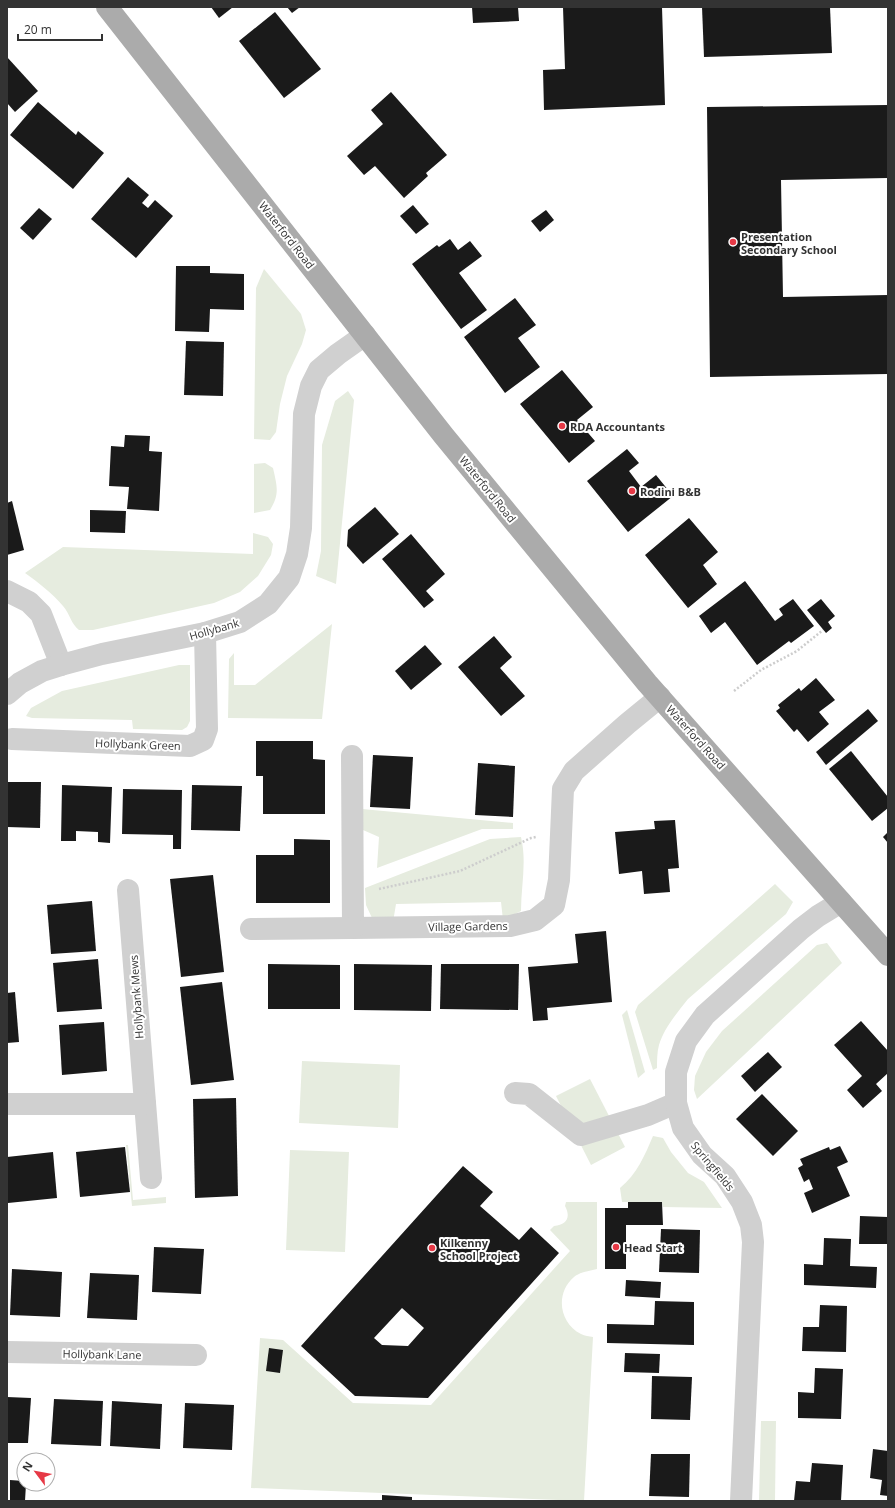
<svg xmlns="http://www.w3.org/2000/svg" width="895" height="1508" font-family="'Open Sans',sans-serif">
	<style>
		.green { fill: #e6ecdf }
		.building { fill: #1a1a1a; fill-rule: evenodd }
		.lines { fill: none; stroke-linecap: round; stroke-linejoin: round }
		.path { stroke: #cdcdcd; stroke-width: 2.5; stroke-dasharray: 2 2; stroke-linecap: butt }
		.minor { stroke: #d0d0d0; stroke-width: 22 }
		.major { stroke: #ababab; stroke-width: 22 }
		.poi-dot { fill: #e63946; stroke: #fff; stroke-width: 1.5 }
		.labels { text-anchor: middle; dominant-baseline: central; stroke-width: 4; stroke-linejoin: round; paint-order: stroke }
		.street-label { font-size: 11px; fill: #333; stroke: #fff }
		.poi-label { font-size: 11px; font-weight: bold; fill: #333; stroke: #fff; text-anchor: start }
	</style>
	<rect width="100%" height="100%" fill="#fff"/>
	<!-- green -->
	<g class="green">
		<polygon points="264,269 301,314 306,330 302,344 287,376 280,404 276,432 270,440 254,439 256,288"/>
		<polygon points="348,391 354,400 336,584 316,576 321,551 322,445 335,401"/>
		<path d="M265,463L273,468C277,486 280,494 270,510L254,513V464Z"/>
		<path d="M253,533L268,537L273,544L271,555L258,576L240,592L214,603L93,630H79C71,624 70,614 63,606C52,593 39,583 25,573L63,547L253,554Z"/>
		<polygon points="332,624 322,719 228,718 229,659 234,653 234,685 255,685"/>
		<polygon points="179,665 190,665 190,721 187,727 182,730 133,729 132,720 32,718 26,716 31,708 62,691"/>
		<polygon points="362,809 513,823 513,829 482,829 377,868 379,837 363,830"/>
		<path d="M521,837C527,862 521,886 521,911L503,920L501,902L396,904L393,922L372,918L366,905L365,888L490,839Z"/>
		<path d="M775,884L793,902L786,914L688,999C677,1013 664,1028 659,1045C657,1052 657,1061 657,1068L653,1070L635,1012L638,1005Z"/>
		<polygon points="827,943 842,963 697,1099 694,1090 695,1076 706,1052 722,1031 817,945"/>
		<polygon points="627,1010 645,1072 638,1078 622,1015"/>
		<polygon points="302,1061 400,1065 398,1128 299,1123"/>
		<polygon points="590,1079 625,1147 591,1165 556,1096"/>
		<path d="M653,1136L663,1138L671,1152L688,1173L704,1182L722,1208L663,1207L662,1202H622L620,1188C637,1174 645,1155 653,1136Z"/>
		<polygon points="126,1145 128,1145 133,1200 166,1197 166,1203 132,1206"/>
		<polygon points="290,1150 349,1152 345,1252 286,1250"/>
		<path d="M566,1202H597V1269C589,1271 580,1272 574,1277C555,1293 559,1323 581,1334C585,1336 589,1336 593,1337L584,1501L251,1488L260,1338L283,1340L353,1403L431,1405L570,1251L550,1230L554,1226C567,1225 571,1217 565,1206Z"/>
		<polygon points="761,1421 776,1421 775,1501 759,1501"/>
	</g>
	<!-- building -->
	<g class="building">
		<polygon points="211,7 233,7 219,18"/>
		<polygon points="287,7 300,7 292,13"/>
		<polygon points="472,7 518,7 519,21 473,23"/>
		<polygon points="563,7 662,7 665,105 544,110 543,70 565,69"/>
		<polygon points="702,7 830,7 832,53 704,57"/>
		<polygon points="275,12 321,69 284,98 239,41"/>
		<polygon points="7,57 38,91 15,112 7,103"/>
		<polygon points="391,92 447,155 426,173 428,176 404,198 375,166 364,175 347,156 383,124 371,110"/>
		<polygon points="38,102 76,135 78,131 104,153 73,189 10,135"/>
		<polygon points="888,105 888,178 781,180 783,297 888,295 888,374 710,377 707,107"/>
		<polygon points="128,177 149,195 142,203 148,208 155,200 173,216 136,258 91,219"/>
		<polygon points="413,205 429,224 416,234 400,216"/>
		<polygon points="39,208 52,219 33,240 20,228"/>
		<polygon points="546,210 554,220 540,232 531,221"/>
		<polygon points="450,239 458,250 470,241 482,256 459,273 487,310 461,329 412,264 437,245 439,247"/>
		<polygon points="176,266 210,266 210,273 244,274 244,310 210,309 209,332 175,331"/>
		<polygon points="515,298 536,325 518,338 540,367 505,393 464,337"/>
		<polygon points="186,341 224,342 223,396 184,395"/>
		<polygon points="562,370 593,407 577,420 595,441 569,463 520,404"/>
		<polygon points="125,435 150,436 149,451 162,452 159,511 127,509 129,487 109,486 111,446 124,447"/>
		<polygon points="627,449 639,463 629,471 641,487 656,475 673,496 628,532 587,481"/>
		<polygon points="12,501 24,550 7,555 7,503"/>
		<polygon points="375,507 399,534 363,564 347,546 348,530"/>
		<polygon points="90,510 126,511 125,533 90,532"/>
		<polygon points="689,518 718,552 703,565 717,584 688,608 645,555"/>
		<polygon points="411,534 445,574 426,591 434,600 424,608 382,559"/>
		<polygon points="745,581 775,621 783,615 779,609 793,599 814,626 791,643 789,641 757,665 725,622 711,633 699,616"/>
		<polygon points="821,599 835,616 828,622 832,628 826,633 807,610"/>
		<polygon points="494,636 512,657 500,668 525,696 501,716 458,667"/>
		<polygon points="425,645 442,664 411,690 395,671"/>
		<polygon points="816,678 835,700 819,712 829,724 808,742 797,729 794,732 776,711 780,708 778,705 799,688 801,691"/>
		<polygon points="868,709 878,721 826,765 816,752"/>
		<polygon points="256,741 313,741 313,759 325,760 325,814 263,814 263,776 256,776"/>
		<polygon points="851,751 888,797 888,808 872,821 829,769"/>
		<polygon points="373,755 413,757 410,809 370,807"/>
		<polygon points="478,763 515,766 513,817 475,815"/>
		<polygon points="7,782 41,782 40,828 7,827"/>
		<polygon points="62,785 112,787 110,843 98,842 98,832 76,831 76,841 61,841"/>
		<polygon points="192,785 242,786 240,831 191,830"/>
		<polygon points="123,789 182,790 181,849 173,849 173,835 122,834"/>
		<polygon points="675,820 679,868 668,869 670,892 644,894 642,871 619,874 615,832 655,829 654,821"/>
		<polygon points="888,832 888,843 883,837"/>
		<polygon points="294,839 330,840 330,903 256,903 256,855 294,855"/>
		<polygon points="213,875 224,972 181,977 170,879"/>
		<polygon points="92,901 96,951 51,954 47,905"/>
		<polygon points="606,931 612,1002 547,1008 548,1020 533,1021 528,967 578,963 575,934"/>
		<polygon points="98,959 102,1009 57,1012 53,963"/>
		<polygon points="268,964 340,965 340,1009 268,1009"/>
		<polygon points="354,964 432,965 431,1011 354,1010"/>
		<polygon points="441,964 519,964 518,1010 440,1009"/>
		<polygon points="222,982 234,1080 191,1085 180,987"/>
		<polygon points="15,992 19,1042 7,1043 7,993"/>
		<polygon points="861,1021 888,1051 888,1073 876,1084 882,1091 863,1108 847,1090 862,1076 834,1045"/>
		<polygon points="104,1022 107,1071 62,1075 59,1025"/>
		<polygon points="768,1052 782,1067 755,1092 741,1076"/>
		<polygon points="762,1094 798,1131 773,1156 736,1119"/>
		<polygon points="236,1098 238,1196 195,1198 193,1099"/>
		<polygon points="840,1146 848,1162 837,1167 850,1196 812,1213 804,1193 813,1189 809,1179 804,1182 798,1168 803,1165 800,1159 829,1147 830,1150"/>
		<polygon points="125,1147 130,1192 80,1197 76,1152"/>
		<polygon points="53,1152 57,1198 8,1203 7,1157"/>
		<path d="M463,1166L493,1192L480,1206L519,1240L531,1227L559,1253L428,1398L355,1396L301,1346ZM402,1308L424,1328L408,1346L382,1345L374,1338Z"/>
		<polygon points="628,1202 662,1202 663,1225 626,1225 626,1269 605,1269 605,1208 628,1208"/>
		<polygon points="860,1216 888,1217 888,1244 859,1244"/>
		<polygon points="661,1229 700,1230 699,1273 659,1272"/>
		<polygon points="824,1238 851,1239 850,1266 877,1267 876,1288 804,1285 804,1264 823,1265"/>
		<polygon points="154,1247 204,1249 201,1294 152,1292"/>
		<polygon points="12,1269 62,1272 60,1317 10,1315"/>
		<polygon points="90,1273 139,1275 137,1320 87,1318"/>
		<polygon points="626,1280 661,1282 660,1298 625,1296"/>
		<polygon points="655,1301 694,1302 694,1345 607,1343 607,1324 654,1325"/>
		<polygon points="820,1305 847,1306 846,1352 802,1351 803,1327 819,1327"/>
		<polygon points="269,1348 283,1350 280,1373 266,1371"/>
		<polygon points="625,1353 660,1354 659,1373 624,1372"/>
		<polygon points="815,1368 843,1369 841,1419 798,1418 798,1392 814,1393"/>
		<polygon points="652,1376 692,1377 690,1420 651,1419"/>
		<polygon points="7,1397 31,1398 28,1443 7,1443"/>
		<polygon points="54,1399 103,1401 101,1446 51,1444"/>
		<polygon points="112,1401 162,1404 160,1449 110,1446"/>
		<polygon points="185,1403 234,1405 232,1450 183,1448"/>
		<polygon points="873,1449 888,1451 888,1496 880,1495 882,1480 870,1478"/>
		<polygon points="651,1454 690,1454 689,1497 649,1496"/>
		<polygon points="812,1463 843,1465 841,1501 794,1501 796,1481 810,1482"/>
		<polygon points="10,1480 24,1481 24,1484 26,1484 25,1501 10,1501"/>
		<polygon points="382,1495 412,1497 412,1501 382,1501"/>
	</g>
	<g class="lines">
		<!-- path -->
		<g class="path">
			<polyline points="734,691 761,670 797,651 823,630"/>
			<polyline points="379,889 460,871 531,838 536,837"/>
		</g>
		<!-- minor -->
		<g class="minor">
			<polyline points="7,591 29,602 41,614 61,665"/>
			<polyline points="7,694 20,683 42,671 61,665 102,654 205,633 240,622 268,604 289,578 297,554 301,528 304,414 311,386 319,370 338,354 365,335"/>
			<polyline points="12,739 190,746 203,740 207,729 205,633"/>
			<polyline points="352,756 353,928 510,926 535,920 554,905 559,880 563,789 574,771 627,724 660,697"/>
			<polyline points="128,890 151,1178"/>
			<polyline points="251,929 353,928"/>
			<polyline points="515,1093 529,1094 581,1135 648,1115 676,1103"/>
			<polyline points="7,1104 145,1104"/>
			<polyline points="7,1352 196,1355"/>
			<polyline points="741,1501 753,1242 751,1225 742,1202 725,1176 702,1155 683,1128 676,1103 676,1072 686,1041 705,1015 801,929 818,916 841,902"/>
		</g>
		<!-- major -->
		<polyline class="major" points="107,7 444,436 647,683 888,955"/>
	</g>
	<!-- markers -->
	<g class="poi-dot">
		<circle cx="733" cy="242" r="4"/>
		<circle cx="562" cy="426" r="4"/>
		<circle cx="632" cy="491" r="4"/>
		<circle cx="616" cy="1247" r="4"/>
		<circle cx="432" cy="1248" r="4"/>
	</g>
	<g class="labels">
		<!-- street labels -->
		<g class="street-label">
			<text transform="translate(287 235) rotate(52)">Waterford Road</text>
			<text transform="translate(488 489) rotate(51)">Waterford Road</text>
			<text transform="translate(214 629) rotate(-16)">Hollybank</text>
			<text transform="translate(696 737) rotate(48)">Waterford Road</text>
			<text transform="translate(138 744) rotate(2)">Hollybank Green</text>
			<text transform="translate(468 926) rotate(-1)">Village Gardens</text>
			<text transform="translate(136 997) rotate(-94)">Hollybank Mews</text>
			<text transform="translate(713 1166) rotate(50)">Springfields</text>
			<text transform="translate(102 1354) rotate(1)">Hollybank Lane</text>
		</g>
		<!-- poi labels -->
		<g class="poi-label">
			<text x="741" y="236">Presentation<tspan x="741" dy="13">Secondary School</tspan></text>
			<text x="570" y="426">RDA Accountants</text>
			<text x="640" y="491">Rodini B&amp;B</text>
			<text x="440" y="1242">Kilkenny<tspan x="440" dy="13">School Project</tspan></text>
			<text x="624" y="1247">Head Start</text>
		</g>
	</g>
	<!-- border -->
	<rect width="895" height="1508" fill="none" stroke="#333333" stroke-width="16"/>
	<!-- north arrow -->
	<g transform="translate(36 1472) rotate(302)"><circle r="19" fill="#ffffff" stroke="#adadad"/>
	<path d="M0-3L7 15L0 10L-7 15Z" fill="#e63946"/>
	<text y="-6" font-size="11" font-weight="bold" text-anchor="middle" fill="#333333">N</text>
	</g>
	<!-- scale -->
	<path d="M18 34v6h84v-6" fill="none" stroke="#333333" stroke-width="2"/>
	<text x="24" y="34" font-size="12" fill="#333333" stroke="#ffffff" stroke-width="3" paint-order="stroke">20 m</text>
</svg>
